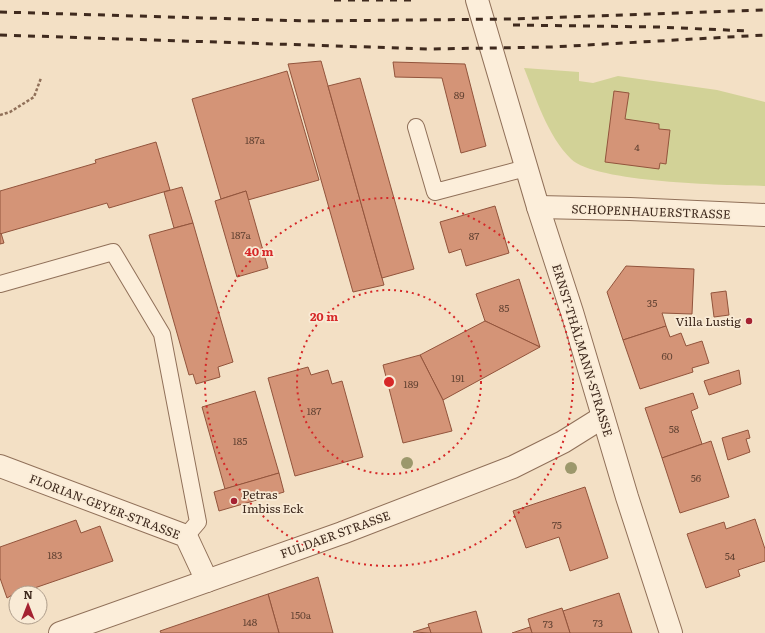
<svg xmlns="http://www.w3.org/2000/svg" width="765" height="633" font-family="Literata,serif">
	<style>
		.green { fill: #d2d297 }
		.building { fill: #d49477; stroke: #92543c }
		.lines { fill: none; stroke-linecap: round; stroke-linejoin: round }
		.service-casing { stroke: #907059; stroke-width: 18 }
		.minor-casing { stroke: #907059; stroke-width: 24 }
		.tertiary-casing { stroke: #907059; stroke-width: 24 }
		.path { stroke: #907059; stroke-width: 2.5; stroke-dasharray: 3 2; stroke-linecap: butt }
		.service { stroke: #fceeda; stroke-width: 16 }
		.minor { stroke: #fceeda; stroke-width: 22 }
		.tertiary { stroke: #fceeda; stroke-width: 22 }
		.rail { stroke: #3f2a1e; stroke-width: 3; stroke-dasharray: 7 7; stroke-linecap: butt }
		.tree { fill: #9c986c }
		.ring { fill: none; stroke: #d62828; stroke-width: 2; stroke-dasharray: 2 4 }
		.poi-dot { fill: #a52232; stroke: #f9ebd6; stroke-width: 1.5 }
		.labels { text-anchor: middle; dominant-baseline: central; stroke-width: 3.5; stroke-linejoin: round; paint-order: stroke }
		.number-label { font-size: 10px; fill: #644434 }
		.street-label { font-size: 12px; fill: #3f2a1e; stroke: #f9ebd6 }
		.poi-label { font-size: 12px; fill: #3f2a1e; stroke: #f9ebd6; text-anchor: end }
		.centre { fill: #d62828; stroke: #f9ebd6; stroke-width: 2 }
		.ring-label { font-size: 12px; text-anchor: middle; font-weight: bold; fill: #d62828; stroke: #f9ebd6; stroke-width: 3.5; stroke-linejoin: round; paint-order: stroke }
	</style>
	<rect width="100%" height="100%" fill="#f3e0c5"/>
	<!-- green -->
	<path class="green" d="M524,68L579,72V81L593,83L618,76L717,90L765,102V186C727,185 596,183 571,159C547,135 536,98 524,68Z"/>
	<!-- building -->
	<g class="building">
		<polygon points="321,61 384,285 353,292 288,64"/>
		<polygon points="393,62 465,64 486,146 461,153 442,78 395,77"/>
		<polygon points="287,71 319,180 248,200 246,191 221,199 192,99"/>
		<polygon points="360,78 414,269 382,278 328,86"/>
		<polygon points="614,91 629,93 625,119 659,124 659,129 670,130 666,164 660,163 659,169 605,162"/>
		<polygon points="156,142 170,190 109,208 107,203 0,234 0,191 96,163 95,160"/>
		<polygon points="182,187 193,223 174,228 164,192"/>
		<polygon points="246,191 268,268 237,277 215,201"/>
		<polygon points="495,206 509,253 466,266 461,249 449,253 440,222"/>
		<polygon points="193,223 233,362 218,367 220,377 196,384 193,374 189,375 149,235"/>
		<polygon points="1,233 4,243 0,244 0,234"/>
		<polygon points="626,266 694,269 692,314 662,313 666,326 623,340 607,292"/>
		<polygon points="519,279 540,347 485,321 476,294"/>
		<polygon points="726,291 729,315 714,317 711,293"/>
		<polygon points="485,321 540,347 443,400 420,355"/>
		<polygon points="666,326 670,337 681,333 686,346 702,341 709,363 692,368 693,372 640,389 623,340"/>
		<polygon points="420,355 443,400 452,431 403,443 383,365"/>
		<polygon points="308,367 311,375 328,370 332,384 342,381 363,457 295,476 268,378"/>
		<polygon points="739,370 741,384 709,395 704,381"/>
		<polygon points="255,391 279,473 225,489 202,407"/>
		<polygon points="693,393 698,408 691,411 702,444 662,458 645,408"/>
		<polygon points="748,430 750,438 746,439 750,452 728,460 722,438"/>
		<polygon points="711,441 729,497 680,513 662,458"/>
		<polygon points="279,473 284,492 219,511 214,492"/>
		<polygon points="585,487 608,558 570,571 559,537 526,548 513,511"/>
		<polygon points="755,519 765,549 765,561 738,570 740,576 706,588 687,534 724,522 726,529"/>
		<polygon points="76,520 81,533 100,526 113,561 20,593 16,593 7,598 0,578 0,547"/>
		<polygon points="318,577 333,633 279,633 268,594"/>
		<polygon points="619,593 632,633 570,633 563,611"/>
		<polygon points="268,594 279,633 161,633 160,631"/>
		<polygon points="562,608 570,633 532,633 528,619"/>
		<polygon points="476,611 482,633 431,633 428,624"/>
		<polygon points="429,627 431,633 413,632"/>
		<polygon points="530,627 532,633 512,633"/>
	</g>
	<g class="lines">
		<!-- service casing -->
		<g class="service-casing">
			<g id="service">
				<polyline points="416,127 435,192 526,168"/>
				<polyline points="0,284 113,252 162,334 198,522 186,536"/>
			</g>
		</g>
		<!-- minor casing -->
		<g class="minor-casing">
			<g id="minor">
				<polyline points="538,207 630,209 765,215"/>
				<polyline points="0,466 186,536 207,581"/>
			</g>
		</g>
		<!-- tertiary casing -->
		<g class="tertiary-casing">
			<g id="tertiary">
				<polyline points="477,0 538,207 572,312 627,497 671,633"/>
				<polyline points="60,633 342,533 513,467 563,442 603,417"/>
			</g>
		</g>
		<!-- path -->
		<polyline class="path" points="0,115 10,112 34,97 41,78"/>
		<!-- service -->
		<use href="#service" class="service"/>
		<!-- minor -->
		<use href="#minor" class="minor"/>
		<!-- tertiary -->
		<use href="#tertiary" class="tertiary"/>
		<!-- rail -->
		<g class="rail">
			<polyline points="334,0 417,0"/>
			<polyline points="0,12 307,21 513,19 765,10"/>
			<polyline points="513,25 658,27 749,31"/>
			<polyline points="0,35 429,49 552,47 765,35"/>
		</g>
	</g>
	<!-- trees -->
	<g class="tree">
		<circle cx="407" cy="463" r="6"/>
		<circle cx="571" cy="468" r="6"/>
	</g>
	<!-- distance rings -->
	<g class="ring">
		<circle cx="389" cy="382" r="92"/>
		<circle cx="389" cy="382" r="184"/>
	</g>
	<!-- markers -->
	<g class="poi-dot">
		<circle cx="749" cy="321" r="4"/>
		<circle cx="234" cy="501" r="4"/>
	</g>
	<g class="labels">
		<!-- number labels -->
		<g class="number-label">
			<text x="459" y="94">89</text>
			<text x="255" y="139">187a</text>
			<text x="637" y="146">4</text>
			<text x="241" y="234">187a</text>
			<text x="474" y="235">87</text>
			<text x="652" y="302">35</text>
			<text x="504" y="307">85</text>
			<text x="667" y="355">60</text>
			<text x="458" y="377">191</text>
			<text x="411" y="383">189</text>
			<text x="314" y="410">187</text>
			<text x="674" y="428">58</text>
			<text x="240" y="440">185</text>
			<text x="696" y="477">56</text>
			<text x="557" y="524">75</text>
			<text x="55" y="554">183</text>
			<text x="730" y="555">54</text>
			<text x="301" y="614">150a</text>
			<text x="250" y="621">148</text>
			<text x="598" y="622">73</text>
			<text x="548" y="623">73</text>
		</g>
		<!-- street labels -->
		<g class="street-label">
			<text transform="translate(651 211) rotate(2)">SCHOPENHAUERSTRASSE</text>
			<text transform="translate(583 350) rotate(73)">ERNST-THÄLMANN-STRASSE</text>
			<text transform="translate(105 506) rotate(21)">FLORIAN-GEYER-STRASSE</text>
			<text transform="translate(335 534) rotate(-20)">FULDAER STRASSE</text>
		</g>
		<!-- poi labels -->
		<g class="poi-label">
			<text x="741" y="321">Villa Lustig</text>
			<text x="242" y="494" text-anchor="start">Petras<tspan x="242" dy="14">Imbiss Eck</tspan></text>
		</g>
	</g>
	<circle cx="389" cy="382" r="6" class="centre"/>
	<g class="ring-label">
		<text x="259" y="256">40 m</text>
		<text x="324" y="321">20 m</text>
	</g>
	<!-- north arrow -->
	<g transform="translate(28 605)"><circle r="19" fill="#f9ebd6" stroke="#af9e8c"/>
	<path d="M0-3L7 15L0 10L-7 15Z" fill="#a52232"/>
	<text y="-6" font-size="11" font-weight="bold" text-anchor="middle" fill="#3f2a1e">N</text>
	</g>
</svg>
